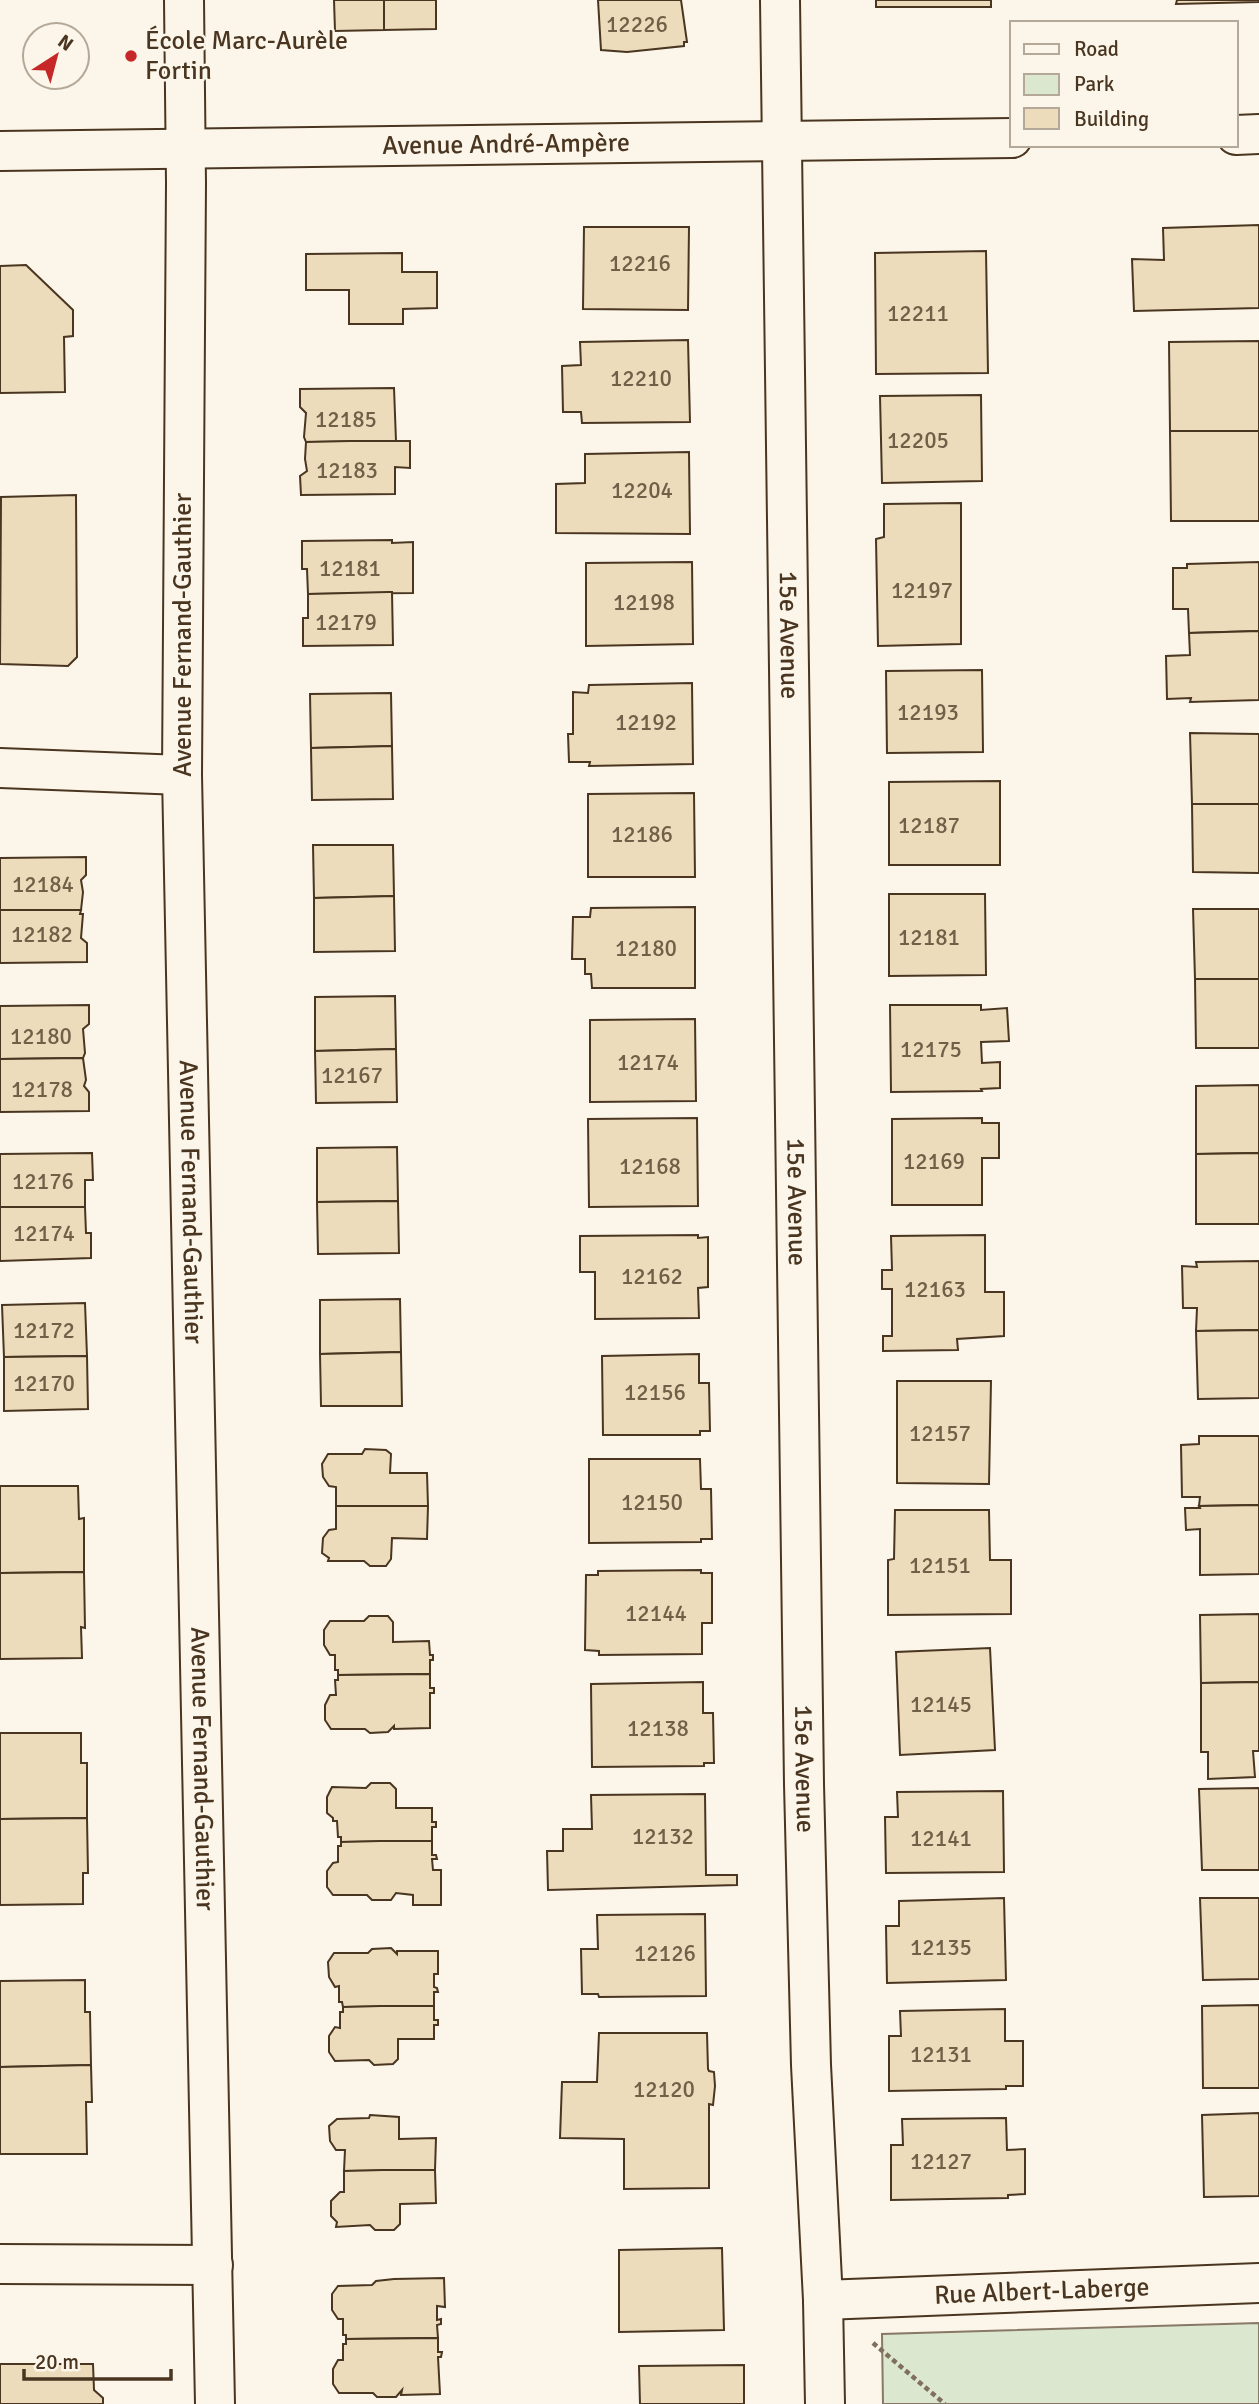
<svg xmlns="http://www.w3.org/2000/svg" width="1259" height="2404" font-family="Signika,sans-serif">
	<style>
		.green { fill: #dce7d0; stroke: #887966; stroke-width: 2 }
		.building { fill: #ecdcbc; stroke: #4a3520; stroke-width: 2 }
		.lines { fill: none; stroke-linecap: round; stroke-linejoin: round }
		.street-casing { stroke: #4a3520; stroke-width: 42 }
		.secondary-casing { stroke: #4a3520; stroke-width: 42 }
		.path { stroke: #7f6f5c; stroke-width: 4.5; stroke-dasharray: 5 3.5; stroke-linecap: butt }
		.street { stroke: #fbf6e9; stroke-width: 38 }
		.secondary { stroke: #fbf6e9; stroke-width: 38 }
		.poi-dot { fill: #c62828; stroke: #fbf6e9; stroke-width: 2.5 }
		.labels { text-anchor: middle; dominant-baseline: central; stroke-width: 5; stroke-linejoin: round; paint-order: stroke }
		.number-label { font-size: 23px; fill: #725f47 }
		.poi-label { font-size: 26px; fill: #4a3520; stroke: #fbf6e9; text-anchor: start }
		.street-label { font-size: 26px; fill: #4a3520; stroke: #fbf6e9 }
	</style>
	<rect width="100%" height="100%" fill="#fbf6e9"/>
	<!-- green -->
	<polygon class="green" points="1259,2323 1259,2404 883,2404 882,2334"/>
	<!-- building -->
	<g class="building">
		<polygon points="334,0 384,0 384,30 335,31"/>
		<polygon points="384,0 436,0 436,29 384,30"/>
		<polygon points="598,0 681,0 687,42 684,42 684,46 627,52 601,50"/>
		<rect x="876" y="0" width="115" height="7"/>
		<polygon points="1177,0 1259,0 1259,2 1176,4"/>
		<polygon points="1259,225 1259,308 1134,311 1132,259 1164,260 1163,228"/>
		<polygon points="584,227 689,227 688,310 583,309"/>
		<polygon points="986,251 988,373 876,374 875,253"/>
		<polygon points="402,253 402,272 437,272 437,308 403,309 403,324 349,324 349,290 306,290 306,254"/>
		<polygon points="26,265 73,310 73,336 64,337 65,392 0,393 0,266"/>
		<polygon points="688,340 690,422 582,423 581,412 563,412 562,366 581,365 580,342"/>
		<polygon points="1259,341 1259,431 1170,431 1169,342"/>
		<polygon points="394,388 396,441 306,442 304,437 306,413 300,407 300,389"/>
		<polygon points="981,395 982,481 882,483 880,396"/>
		<polygon points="1170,431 1259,431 1259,521 1171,521"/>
		<polygon points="350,441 410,441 410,468 395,467 395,494 301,495 300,476 307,471 305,459 306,442"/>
		<polygon points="689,452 690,534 556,533 556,484 585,483 585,454"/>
		<polygon points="76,495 77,657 68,666 0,664 1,497"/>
		<polygon points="961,503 961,644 878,646 876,539 884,537 884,504"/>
		<polygon points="392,540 392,543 413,542 413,593 308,594 307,569 302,569 302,541"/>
		<polygon points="692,562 693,644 586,646 586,563"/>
		<polygon points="1259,562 1259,631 1189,633 1188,609 1173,609 1173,568 1187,568 1187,564"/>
		<polygon points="388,592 392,592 393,645 303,646 303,618 308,618 308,594"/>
		<polygon points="1259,631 1259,700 1190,702 1191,698 1167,699 1166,656 1190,655 1189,633"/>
		<polygon points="982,670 983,752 887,753 886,671"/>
		<polygon points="692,683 693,764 589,766 590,762 569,762 568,734 573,734 573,692 588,693 589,685"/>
		<polygon points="391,693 392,746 311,748 310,694"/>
		<polygon points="1190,733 1259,734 1259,804 1192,804"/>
		<polygon points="392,746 393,799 312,800 311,748"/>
		<polygon points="1000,781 1000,865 889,865 889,782"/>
		<polygon points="694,793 695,877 588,877 588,794"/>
		<polygon points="1192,804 1259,804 1259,873 1193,872"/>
		<polygon points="313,845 393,845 394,896 314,898"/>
		<polygon points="86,857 86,875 81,880 83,892 81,910 0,910 0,858"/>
		<polygon points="889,894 985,894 986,975 889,976"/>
		<polygon points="394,896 395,951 314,952 314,898"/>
		<polygon points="695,907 695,988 592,988 591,974 585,974 585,959 572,959 573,917 590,917 591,908"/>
		<polygon points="1193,909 1259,909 1259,979 1195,979"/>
		<polygon points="0,910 81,910 80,914 83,914 81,938 87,943 87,962 0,963"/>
		<polygon points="1195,979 1259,979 1259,1048 1196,1048"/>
		<polygon points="395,996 396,1049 315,1051 315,997"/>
		<polygon points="89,1005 89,1024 83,1029 85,1053 83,1058 0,1059 0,1006"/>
		<polygon points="890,1005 981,1005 981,1010 1007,1008 1009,1041 981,1042 982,1063 1000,1062 1000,1088 981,1089 982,1091 891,1092"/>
		<polygon points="695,1019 696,1101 590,1102 590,1020"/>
		<polygon points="396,1049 397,1102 316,1103 315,1051"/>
		<polygon points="83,1058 86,1080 84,1086 89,1092 89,1111 0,1112 0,1059"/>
		<polygon points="1259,1085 1259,1153 1196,1154 1196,1086"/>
		<polygon points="697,1118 698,1206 589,1207 588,1119"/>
		<polygon points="982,1118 982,1123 999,1123 999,1158 982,1158 982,1205 892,1205 892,1119"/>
		<polygon points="397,1147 398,1201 317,1202 317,1148"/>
		<polygon points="92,1153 93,1180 85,1180 85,1207 0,1207 0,1154"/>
		<polygon points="1259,1153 1259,1224 1196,1224 1196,1154"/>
		<polygon points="398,1201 399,1253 318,1254 317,1202"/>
		<polygon points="0,1207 85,1207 86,1233 91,1233 91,1258 0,1261"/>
		<polygon points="698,1235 698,1238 708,1237 708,1287 698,1288 699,1318 595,1319 595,1272 580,1272 580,1236"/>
		<polygon points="985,1235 985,1292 1004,1292 1004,1336 957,1339 958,1350 883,1351 883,1336 892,1336 892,1289 882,1289 882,1270 892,1270 891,1236"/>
		<polygon points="1259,1261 1259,1330 1196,1331 1197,1308 1183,1308 1182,1266 1197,1267 1196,1262"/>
		<polygon points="400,1299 401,1352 320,1354 320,1300"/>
		<polygon points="85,1303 87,1356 4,1357 2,1305"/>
		<polygon points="1259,1330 1259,1398 1198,1399 1196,1331"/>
		<polygon points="401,1352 402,1406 321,1406 320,1354"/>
		<polygon points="699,1354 699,1383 709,1383 710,1431 700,1431 700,1435 603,1435 602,1356"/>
		<polygon points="87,1356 88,1409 4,1411 4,1357"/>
		<polygon points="897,1381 991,1381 989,1484 897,1483"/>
		<polygon points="1199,1436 1259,1436 1259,1505 1199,1506 1200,1497 1182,1497 1181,1445 1199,1444"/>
		<polygon points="365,1449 386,1450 391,1454 390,1473 427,1473 428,1506 336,1506 336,1487 329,1486 323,1477 322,1464 328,1454 362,1454"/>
		<polygon points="589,1459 700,1459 701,1489 711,1489 712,1539 701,1539 701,1542 589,1543"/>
		<polygon points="0,1486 78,1486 79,1519 84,1518 84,1572 0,1573"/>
		<polygon points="1259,1505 1259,1574 1200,1575 1200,1529 1186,1530 1185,1508 1200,1508 1199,1506"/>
		<polygon points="336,1506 428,1506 427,1539 392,1538 391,1559 386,1566 370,1566 364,1561 328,1561 329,1558 322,1553 323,1538 329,1530 336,1529"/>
		<polygon points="895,1510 989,1510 990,1560 1011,1560 1011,1614 888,1615 888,1560 894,1559"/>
		<polygon points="701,1570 701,1573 712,1573 712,1623 702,1623 702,1654 599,1655 599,1651 585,1650 586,1575 598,1575 598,1571"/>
		<polygon points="84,1572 85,1628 81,1627 82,1658 0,1659 0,1573"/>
		<polygon points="1259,1614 1259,1682 1201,1683 1200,1615"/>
		<polygon points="369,1616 388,1616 393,1622 393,1642 429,1641 430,1655 433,1655 433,1660 430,1660 430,1674 338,1675 338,1670 335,1670 335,1655 330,1655 324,1645 324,1630 330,1621 364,1621"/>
		<polygon points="990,1648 995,1750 900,1755 896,1652"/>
		<polygon points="430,1674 430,1688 434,1688 434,1693 430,1693 430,1728 394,1729 394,1726 388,1732 370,1733 365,1729 331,1729 325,1720 325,1705 330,1695 336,1695 335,1680 338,1680 338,1675"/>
		<polygon points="703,1682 703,1713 713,1713 714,1763 704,1763 704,1766 592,1767 591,1684"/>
		<polygon points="1259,1682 1259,1751 1253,1751 1255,1777 1208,1779 1208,1752 1201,1752 1201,1683"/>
		<polygon points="0,1733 81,1733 81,1763 87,1763 87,1818 0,1819"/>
		<polygon points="371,1783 390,1783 396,1789 396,1808 432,1808 432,1822 436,1822 436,1827 432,1827 432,1841 341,1842 341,1837 338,1837 337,1821 333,1821 333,1818 327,1813 327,1797 332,1787 366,1788"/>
		<polygon points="1259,1788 1259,1870 1202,1870 1199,1789"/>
		<polygon points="1003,1791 1004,1872 886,1873 885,1817 898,1817 897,1792"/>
		<polygon points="705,1794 706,1875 737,1875 737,1885 548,1890 547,1851 563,1851 563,1829 592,1829 591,1795"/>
		<polygon points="87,1818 88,1873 83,1873 83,1904 0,1905 0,1819"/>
		<polygon points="380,1841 432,1841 432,1855 436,1855 437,1859 432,1859 433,1870 441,1870 441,1905 413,1905 413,1895 396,1893 391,1900 372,1900 367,1895 333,1895 327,1887 327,1871 333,1863 338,1862 338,1846 341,1846 341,1842"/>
		<polygon points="1004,1898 1006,1980 887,1983 886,1926 899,1926 899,1901"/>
		<polygon points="1200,1898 1259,1898 1259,1979 1203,1980"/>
		<polygon points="705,1914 706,1996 599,1997 598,1994 582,1994 581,1949 598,1949 597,1915"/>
		<polygon points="391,1948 397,1954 397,1951 438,1951 438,1974 434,1974 434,1987 437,1988 438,1992 434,1992 434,2006 343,2007 342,2002 339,2002 339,1986 335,1987 329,1977 328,1962 334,1953 368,1953 372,1949"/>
		<polygon points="85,1980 85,2012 90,2012 91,2065 0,2067 0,1981"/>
		<polygon points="1259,2005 1259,2088 1203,2088 1202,2006"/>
		<polygon points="381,2006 434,2006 434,2020 438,2020 438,2025 434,2025 434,2039 398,2039 398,2059 393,2064 374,2065 369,2060 335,2061 329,2052 329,2036 335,2027 340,2028 340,2012 343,2012 343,2007"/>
		<polygon points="1005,2009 1005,2041 1023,2041 1023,2086 1006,2086 1006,2089 889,2091 889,2036 901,2036 900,2011"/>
		<polygon points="599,2033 707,2033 708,2069 709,2071 714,2072 715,2086 713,2105 709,2104 709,2188 624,2189 624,2139 560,2138 562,2082 597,2082"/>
		<polygon points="91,2065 92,2102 86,2102 87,2154 0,2154 0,2067"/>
		<polygon points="1259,2113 1259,2196 1204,2197 1202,2115"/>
		<polygon points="370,2115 399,2117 399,2139 436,2138 435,2170 344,2171 345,2150 336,2150 330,2141 329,2126 337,2119 369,2118"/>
		<polygon points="1006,2118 1007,2150 1025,2149 1025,2194 1008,2195 1008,2198 891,2200 891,2145 903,2145 902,2119"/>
		<polygon points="383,2170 435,2170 436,2203 400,2204 400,2224 394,2230 375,2230 370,2225 336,2227 337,2222 331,2216 331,2201 340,2192 344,2192 344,2171"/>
		<polygon points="722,2248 724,2330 619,2332 619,2250"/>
		<polygon points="444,2278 445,2307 437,2306 437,2320 441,2319 441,2324 437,2325 438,2338 346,2339 346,2335 343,2335 343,2319 338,2319 332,2310 332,2294 338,2286 372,2285 376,2281 394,2279"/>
		<polygon points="438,2338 438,2352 442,2352 441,2357 438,2357 440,2394 401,2395 402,2390 396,2397 377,2397 373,2393 339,2393 333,2384 333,2369 338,2360 343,2360 343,2344 346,2344 346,2339"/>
		<polygon points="0,2364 93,2364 94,2390 103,2398 103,2404 0,2404"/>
		<polygon points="744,2365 744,2404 640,2404 639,2366"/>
	</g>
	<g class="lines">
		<!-- street casing -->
		<g class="street-casing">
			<g id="street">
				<path id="s1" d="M184,0L186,183L182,775L215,2404"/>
				<path id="s2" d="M780,0L804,1784L811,2065L823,2300L825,2404"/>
				<polyline points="0,768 182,775"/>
				<polyline points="0,2264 213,2265"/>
				<path id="s3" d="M823,2300L1259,2283"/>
			</g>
		</g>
		<!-- secondary casing -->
		<g class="secondary-casing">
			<g id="secondary">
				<polyline points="1236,135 1259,134"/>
				<path id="s4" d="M0,151L1012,138"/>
			</g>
		</g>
		<!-- path -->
		<polyline class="path" points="873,2343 945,2404"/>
		<!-- street -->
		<use href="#street" class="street"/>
		<!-- secondary -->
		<use href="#secondary" class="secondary"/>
	</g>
	<!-- markers -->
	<circle class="poi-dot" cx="131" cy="56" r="7"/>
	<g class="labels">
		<!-- number labels -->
		<g class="number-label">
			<text x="637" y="24">12226</text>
			<text x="640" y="263">12216</text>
			<text x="918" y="313">12211</text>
			<text x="641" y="378">12210</text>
			<text x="346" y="419">12185</text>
			<text x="918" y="440">12205</text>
			<text x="347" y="470">12183</text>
			<text x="642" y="490">12204</text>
			<text x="350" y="568">12181</text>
			<text x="922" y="590">12197</text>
			<text x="644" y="602">12198</text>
			<text x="346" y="622">12179</text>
			<text x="928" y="712">12193</text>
			<text x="646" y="722">12192</text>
			<text x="929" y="825">12187</text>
			<text x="642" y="834">12186</text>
			<text x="43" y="884">12184</text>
			<text x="42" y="934">12182</text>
			<text x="929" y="937">12181</text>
			<text x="646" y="948">12180</text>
			<text x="41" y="1036">12180</text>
			<text x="931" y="1049">12175</text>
			<text x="648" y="1062">12174</text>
			<text x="352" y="1075">12167</text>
			<text x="42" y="1089">12178</text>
			<text x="934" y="1161">12169</text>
			<text x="650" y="1166">12168</text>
			<text x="43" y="1181">12176</text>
			<text x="44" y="1233">12174</text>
			<text x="652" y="1276">12162</text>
			<text x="935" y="1289">12163</text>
			<text x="44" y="1330">12172</text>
			<text x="44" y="1383">12170</text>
			<text x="655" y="1392">12156</text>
			<text x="940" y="1433">12157</text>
			<text x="652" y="1502">12150</text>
			<text x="940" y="1565">12151</text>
			<text x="656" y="1613">12144</text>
			<text x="941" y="1704">12145</text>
			<text x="658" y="1728">12138</text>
			<text x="663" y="1836">12132</text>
			<text x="941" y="1838">12141</text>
			<text x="941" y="1947">12135</text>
			<text x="665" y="1953">12126</text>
			<text x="941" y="2054">12131</text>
			<text x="664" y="2089">12120</text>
			<text x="941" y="2161">12127</text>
		</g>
		<!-- poi labels -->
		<g class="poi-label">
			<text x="145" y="41">École Marc-Aurèle<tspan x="145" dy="30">Fortin</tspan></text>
		</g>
		<!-- street labels -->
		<g class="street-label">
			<text stroke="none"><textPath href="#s4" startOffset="506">Avenue André-Ampère</textPath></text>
			<text transform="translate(183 635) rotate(-90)">Avenue Fernand-Gauthier</text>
			<text stroke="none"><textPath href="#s2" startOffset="635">15e Avenue</textPath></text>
			<text stroke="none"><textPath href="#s1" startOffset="1202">Avenue Fernand-Gauthier</textPath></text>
			<text stroke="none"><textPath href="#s2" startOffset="1202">15e Avenue</textPath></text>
			<text stroke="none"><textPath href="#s1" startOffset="1769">Avenue Fernand-Gauthier</textPath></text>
			<text stroke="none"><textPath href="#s2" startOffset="1769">15e Avenue</textPath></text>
			<text stroke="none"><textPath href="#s3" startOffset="219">Rue Albert-Laberge</textPath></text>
		</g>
	</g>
	<!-- legend -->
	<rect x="1010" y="21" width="228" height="126" fill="#fbf6e9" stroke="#b4a999" stroke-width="2"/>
	<rect x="1024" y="44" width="35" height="10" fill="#fbf6e9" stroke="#b4a999" stroke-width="2"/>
	<text x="1074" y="56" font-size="21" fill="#4a3520">Road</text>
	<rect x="1024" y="74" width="35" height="21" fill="#dce7d0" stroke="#b4a999" stroke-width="2"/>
	<text x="1074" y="91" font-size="21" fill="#4a3520">Park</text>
	<rect x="1024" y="108" width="35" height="21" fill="#ecdcbc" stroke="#b4a999" stroke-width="2"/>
	<text x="1074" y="126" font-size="21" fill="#4a3520">Building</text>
	<!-- north arrow -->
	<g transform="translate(56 56) rotate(36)"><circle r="33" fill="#fbf6e9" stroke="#b4a999" stroke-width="2"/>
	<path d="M0-5L12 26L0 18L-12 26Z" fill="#c62828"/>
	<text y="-10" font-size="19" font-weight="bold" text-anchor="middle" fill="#4a3520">N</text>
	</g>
	<!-- scale -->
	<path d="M24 2369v10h147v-10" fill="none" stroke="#4a3520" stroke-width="3.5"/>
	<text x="35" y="2369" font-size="21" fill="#4a3520" stroke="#fbf6e9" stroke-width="5" paint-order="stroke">20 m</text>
</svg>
